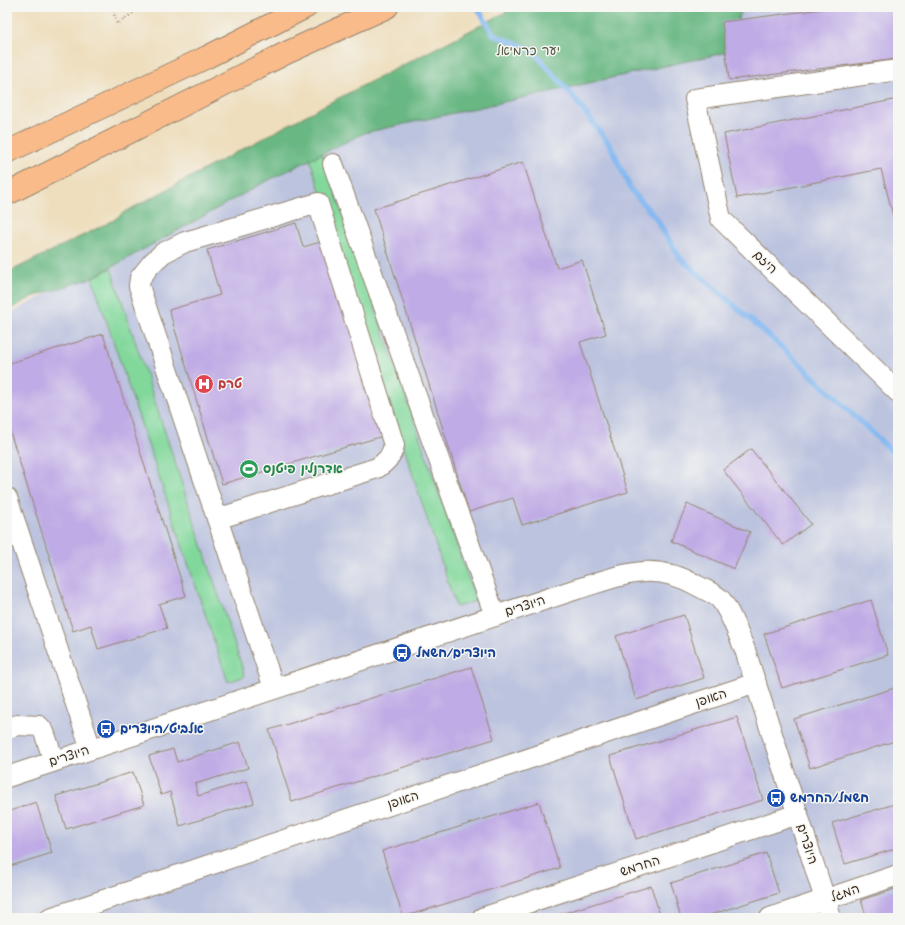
<svg xmlns="http://www.w3.org/2000/svg" width="905" height="925" font-family="'Architects Daughter','Playpen Sans Hebrew',sans-serif">
	<style>
		.industrial { fill: #bcc3de }
		.green { fill: #82d89b; stroke: #5e815c }
		.forest { fill: #69b883; stroke: #527150 }
		.lines { fill: none; stroke-linecap: round; stroke-linejoin: round }
		.stream { stroke: #82b8f1; stroke-width: 5.5 }
		.building { fill: #bfabe5 }
		.minor-casing { stroke: #94846e; stroke-width: 22 }
		.highway-casing { stroke: #94846e; stroke-width: 24 }
		.path { stroke: #94846e; stroke-width: 2.5; stroke-dasharray: 1 3; stroke-linecap: butt }
		.minor { stroke: #fff; stroke-width: 20 }
		.highway { stroke: #fabb8b; stroke-width: 22 }
		.labels { text-anchor: middle; dominant-baseline: central; stroke-width: 3; stroke-linejoin: round; paint-order: stroke }
		.park-label { font-size: 13px; fill: #4d563d; stroke: #f6f6f2 }
		.street-label { font-size: 13px; fill: #3b2a1e; stroke: #f6f6f2 }
		.health-label { font-size: 13px; font-weight: bold; fill: #be3a42; stroke: #f6f6f2; text-anchor: start }
		.leisure-label { font-size: 13px; font-weight: bold; fill: #27864d; stroke: #f6f6f2; text-anchor: start }
		.transit-label { font-size: 13px; font-weight: bold; fill: #164399; stroke: #f6f6f2; text-anchor: start }
	</style>
	<rect width="100%" height="100%" fill="#f6f6f2"/>
	<filter id="ink" filterUnits="userSpaceOnUse"><feTurbulence type="fractalNoise" baseFrequency=".025" numOctaves="2"/><feDisplacementMap in="SourceGraphic" scale="8" xChannelSelector="R" yChannelSelector="G"/><feConvolveMatrix kernelMatrix="1 2 1 2 8 2 1 2 1" color-interpolation-filters="sRGB"/></filter>
	<filter id="wash" filterUnits="userSpaceOnUse"><feTurbulence type="fractalNoise" baseFrequency=".012" numOctaves="4" result="noise"/><feDisplacementMap in="SourceGraphic" scale="16" xChannelSelector="R" yChannelSelector="G"/><feGaussianBlur stdDeviation="0.9" result="paint"/><feColorMatrix in="noise" values="0 0 0 0 0 0 0 0 0 0 0 0 0 0 0 0 0 1.4 0 .05"/><feComposite in="paint" operator="in"/></filter>
	<g filter="url(#wash)">
		<rect width="100%" height="100%" fill="#eedebd"/>
		<!-- industrial -->
		<polygon class="industrial" points="603,7 898,7 898,918 7,918 7,315 571,12"/>
		<!-- green -->
		<g class="green">
			<polygon points="322,154 476,601 456,607 310,160"/>
			<polygon points="111,268 245,676 228,682 92,278"/>
		</g>
		<!-- forest -->
		<polygon class="forest" points="516,7 752,7 741,12 729,43 728,52 364,133 265,182 92,278 32,297 7,311 7,273 114,220 123,213 327,104"/>
		<g class="lines">
			<!-- stream -->
			<polyline class="stream" points="477,7 494,35 532,50 571,94 610,145 631,190 655,217 680,258 784,349 898,457"/>
		</g>
		<g id="blocks">
			<!-- building -->
			<g class="building">
				<polygon points="837,7 898,7 898,59 729,80 722,22"/>
				<polygon points="898,99 898,235 881,169 737,198 724,134"/>
				<polygon points="523,162 557,268 582,260 606,334 580,342 628,492 522,525 513,498 469,512 374,209"/>
				<polygon points="296,223 303,247 324,241 383,436 222,484 169,310 220,295 207,250"/>
				<polygon points="103,334 186,596 159,604 167,628 98,649 91,625 73,631 7,422 7,364"/>
				<polygon points="751,449 811,524 783,545 723,470"/>
				<polygon points="687,504 750,532 734,569 671,541"/>
				<polygon points="871,600 888,655 782,688 764,634"/>
				<polygon points="684,615 704,678 636,700 616,636"/>
				<polygon points="471,667 494,739 292,802 269,730"/>
				<polygon points="898,687 898,740 810,768 794,719"/>
				<polygon points="737,717 763,800 636,839 610,756"/>
				<polygon points="240,742 248,768 195,784 198,796 247,781 254,803 180,826 170,792 161,795 149,756 173,749 177,762"/>
				<polygon points="133,772 144,805 66,829 56,796"/>
				<polygon points="36,802 52,853 7,867 7,812"/>
				<polygon points="539,802 560,868 403,917 382,851"/>
				<polygon points="898,803 898,848 845,864 832,823"/>
				<polygon points="766,853 779,893 700,918 681,918 671,883"/>
				<polygon points="651,886 661,918 548,918"/>
				<polygon points="898,888 898,918 867,918 861,900"/>
			</g>
		</g>
	</g>
	<g filter="url(#ink)">
		<use href="#blocks" fill-opacity="0" stroke="#94846e" stroke-width="1"/>
		<g class="lines">
			<!-- minor casing -->
			<g class="minor-casing">
				<g id="minor">
					<polyline points="898,70 695,99 721,219 898,392"/>
					<polyline points="333,164 495,616"/>
					<polyline points="7,498 91,749"/>
					<path d="M217,519L377,468C386,462 392,456 394,445L318,203L185,242L163,253L152,263L140,278L139,286L274,688"/>
					<polyline points="7,728 18,725 39,726 44,732 54,761"/>
					<path d="M7,777L577,589C623,575 652,560 698,586C705,590 716,594 721,600C732,615 738,634 745,650L831,918"/>
					<polyline points="50,918 756,683"/>
					<polyline points="482,918 798,814"/>
					<polyline points="770,918 898,875"/>
				</g>
			</g>
			<!-- highway casing -->
			<g class="highway-casing">
				<g id="highway">
					<polyline points="7,152 207,57 306,7"/>
					<polyline points="7,194 284,54 387,7"/>
				</g>
			</g>
			<!-- path -->
			<polyline class="path" points="112,7 117,24 142,7"/>
			<!-- minor -->
			<use href="#minor" class="minor"/>
			<!-- highway -->
			<use href="#highway" class="highway"/>
		</g>
	</g>
	<!-- icons -->
	<defs>
		<g id="hospital-disc" transform="scale(1)"><circle r="9.5" fill="#e0444e" stroke="#f6f6f2"/><path d="M-5-5h3v3.5h4V-5h3V5h-3V1.5h-4V5h-3Z" fill="#fff"/></g>
		<g id="stadium-disc" transform="scale(1)"><circle r="9.5" fill="#2e9e5b" stroke="#f6f6f2"/><path d="M0-5a6.5 5 0 1 0 0 10a6.5 5 0 1 0 0-10ZM-3.5-1.8h7v3.6h-7Z" fill="#fff"/></g>
		<g id="bus-disc" transform="scale(1)"><circle r="9.5" fill="#1a4fb4" stroke="#f6f6f2"/><path d="M-5-6H5V4H4V6H2V4H-2V6H-4V4H-5ZM-3.5-4V0h7V-4ZM-3.5 1.2v1.5H-2V1.2ZM2 1.2v1.5H3.5V1.2Z" fill="#fff"/></g>
	</defs>
	<g fill-rule="evenodd">
		<use href="#hospital-disc" x="204" y="384"/>
		<use href="#stadium-disc" x="249" y="469"/>
		<use href="#bus-disc" x="402" y="653"/>
		<use href="#bus-disc" x="106" y="729"/>
		<use href="#bus-disc" x="776" y="798"/>
	</g>
	<g class="labels">
		<!-- park labels -->
		<g class="park-label">
			<text x="528" y="51">יער כרמיאל</text>
		</g>
		<!-- street labels -->
		<g class="street-label">
			<text transform="translate(765 262) rotate(44)">היזם</text>
			<text transform="translate(525 606) rotate(-18)">היוצרים</text>
			<text transform="translate(711 698) rotate(-18)">האופן</text>
			<text transform="translate(69 756) rotate(-18)">היוצרים</text>
			<text transform="translate(403 800) rotate(-18)">האופן</text>
			<text transform="translate(807 844) rotate(72)">היוצרים</text>
			<text transform="translate(640 866) rotate(-18)">החרמש</text>
			<text transform="translate(845 893) rotate(-19)">המגל</text>
		</g>
		<!-- health labels -->
		<g class="health-label">
			<text x="218" y="384">טרם</text>
		</g>
		<!-- leisure labels -->
		<g class="leisure-label">
			<text x="263" y="469">אדרנלין פיטנס</text>
		</g>
		<!-- transit labels -->
		<g class="transit-label">
			<text x="416" y="653">היוצרים/חשמל</text>
			<text x="120" y="729">אלביט/היוצרים</text>
			<text x="790" y="798">חשמל/החרמש</text>
		</g>
	</g>
	<!-- margin -->
	<rect width="905" height="925" fill="none" stroke="#f6f6f2" stroke-width="24"/>
</svg>
